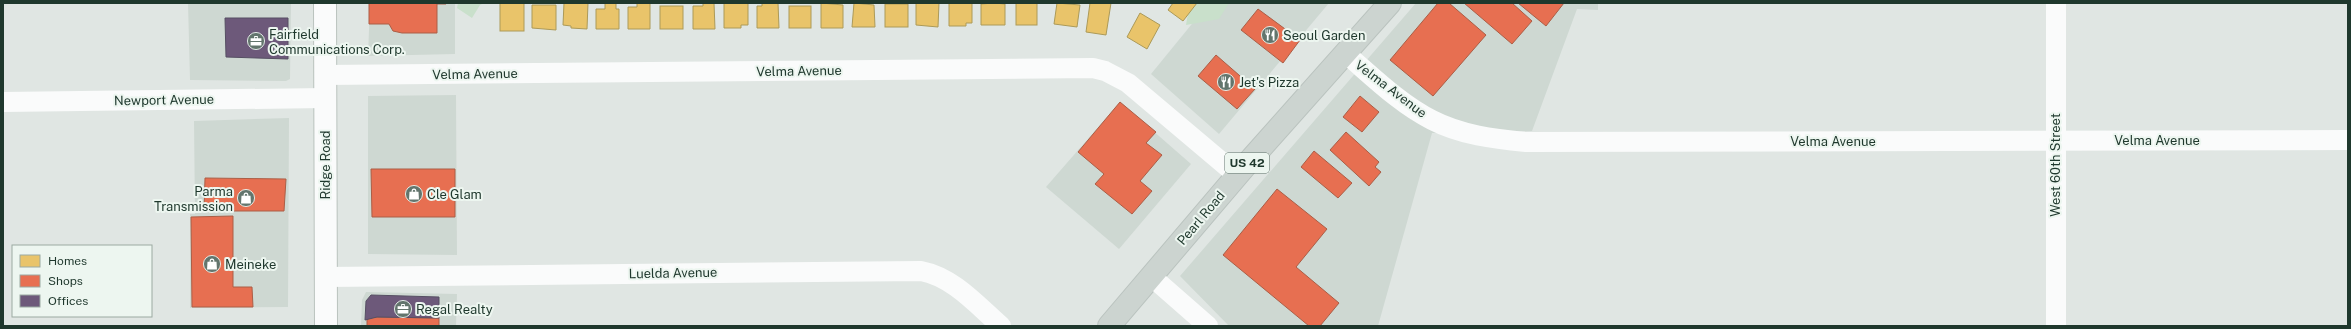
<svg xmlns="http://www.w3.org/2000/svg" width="2351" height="329" font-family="'Public Sans',sans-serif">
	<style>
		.built { fill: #ced8d2 }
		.green { fill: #c9e0cb }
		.homes { fill: #e9c46a; stroke: #ac9a58 }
		.shops { fill: #e76f51; stroke: #ab5e46 }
		.offices { fill: #6d597a; stroke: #564f63 }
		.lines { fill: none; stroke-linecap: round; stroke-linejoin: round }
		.secondary-casing { stroke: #bac3be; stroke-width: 24 }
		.primary-casing { stroke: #bac3bf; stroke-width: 24 }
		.street { stroke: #fafbfb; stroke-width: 20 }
		.secondary { stroke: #fafbfb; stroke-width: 22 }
		.primary { stroke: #ccd4d0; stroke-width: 22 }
		.labels { text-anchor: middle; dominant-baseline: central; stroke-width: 4; stroke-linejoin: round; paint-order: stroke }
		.shield { fill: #edf6f0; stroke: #5d7168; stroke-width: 1 }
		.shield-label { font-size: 12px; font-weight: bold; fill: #1f382d }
		.poi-label { font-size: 13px; fill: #1f382d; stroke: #edf6f0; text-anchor: start }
		.street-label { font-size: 13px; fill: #1f382d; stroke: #edf6f0 }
	</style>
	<rect width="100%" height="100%" fill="#e0e6e3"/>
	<!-- built -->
	<g class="built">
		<polygon points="188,3 291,3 290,79 286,81 190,80"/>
		<polygon points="370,3 455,3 455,54 368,56"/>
		<polygon points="1209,3 1329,3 1219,134 1151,74"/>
		<polygon points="1416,3 1598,3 1598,10 1577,9 1532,131 1432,133 1378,326 1229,326 1180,276"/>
		<polygon points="456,95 457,255 368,254 368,96"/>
		<polygon points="1120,102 1191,164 1119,249 1046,187"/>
		<polygon points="289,118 288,307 190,308 190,214 195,214 194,121"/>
		<polygon points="366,292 457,294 456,326 361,326 362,300"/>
	</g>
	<!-- green -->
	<g class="green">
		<polygon points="458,3 484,3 480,5 472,18 457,8"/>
		<polygon points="1185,3 1229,3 1219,19 1186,25 1188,13"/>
	</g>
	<!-- homes -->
	<g class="homes">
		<rect x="500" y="3" width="24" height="28"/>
		<polygon points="564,3 588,3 587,29 571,28 571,26 563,25"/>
		<polygon points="605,3 616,3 616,9 619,9 619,29 596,29 596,9 605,9"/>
		<polygon points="637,3 650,3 650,29 628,29 628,7 637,7"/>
		<polygon points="703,3 714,3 715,29 693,29 693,6 703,6"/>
		<polygon points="724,3 748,3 748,25 741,25 741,28 724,28"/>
		<polygon points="762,3 778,3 779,28 757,28 757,6 762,6"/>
		<polygon points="821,3 843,5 843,28 821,28"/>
		<polygon points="854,3 874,5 875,27 852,27"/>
		<polygon points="916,3 939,3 938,27 916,25"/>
		<polygon points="949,3 972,3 972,23 966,23 966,26 949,26"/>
		<polygon points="994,3 1005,4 1005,25 981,25 981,4"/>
		<rect x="1016" y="3" width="21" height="22"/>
		<polygon points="1057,3 1080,5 1077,27 1054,24"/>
		<polygon points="1090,3 1111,3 1106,35 1086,32"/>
		<polygon points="1173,3 1197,3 1183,21 1168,10"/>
		<rect x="885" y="4" width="23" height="23"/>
		<polygon points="532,5 556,5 556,30 532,28"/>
		<rect x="660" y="6" width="23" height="23"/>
		<rect x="789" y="6" width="22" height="22"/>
		<polygon points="1140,13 1160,25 1147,49 1127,37"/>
	</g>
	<!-- shops -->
	<g class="shops">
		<polygon points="369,3 446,3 446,4 437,4 437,33 402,33 393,31 389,24 369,24"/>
		<polygon points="1438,3 1449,3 1486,35 1433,96 1390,60"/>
		<polygon points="1464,3 1512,3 1532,21 1512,44"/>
		<polygon points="1518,3 1564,3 1546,26"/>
		<polygon points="1258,9 1300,40 1283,63 1241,30"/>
		<polygon points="1216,55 1255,89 1237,109 1198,76"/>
		<polygon points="1360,96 1379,112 1362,132 1343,117"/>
		<polygon points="1120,102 1156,132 1146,143 1162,155 1140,181 1152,191 1132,214 1095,184 1104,174 1078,152"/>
		<polygon points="1346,132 1379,162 1375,167 1381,172 1369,186 1330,150"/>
		<polygon points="1314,151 1352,183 1338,198 1301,167"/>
		<polygon points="371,169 455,169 455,217 372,217"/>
		<polygon points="205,178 286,179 284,211 204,211"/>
		<polygon points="1277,189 1327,229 1296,267 1339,303 1320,326 1309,326 1223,255"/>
		<polygon points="233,216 233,287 252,287 253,307 192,307 191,217"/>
		<polygon points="377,317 439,318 439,326 367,326 367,318"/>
	</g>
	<!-- offices -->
	<g class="offices">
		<polygon points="225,18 288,18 288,59 226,57"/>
		<polygon points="371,295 439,297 439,318 377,317 365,320 366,301"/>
	</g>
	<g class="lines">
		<!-- secondary casing -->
		<g class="secondary-casing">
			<polyline id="secondary" points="325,3 326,326"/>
		</g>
		<!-- primary casing -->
		<g class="primary-casing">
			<polyline id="primary" points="1109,326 1252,158 1390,3"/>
		</g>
		<!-- street -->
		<g class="street">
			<polyline points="2056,3 2056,326"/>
			<path d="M1345,53C1372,76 1400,104 1432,120C1461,135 1494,139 1526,142L2348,140"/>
			<polyline points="325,75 1093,68 1105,71 1128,83 1237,175"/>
			<polyline points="3,102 325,98"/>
			<path d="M326,277L921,271C953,277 977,305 1001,326"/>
			<polyline points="1152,277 1208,326"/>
		</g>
		<!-- secondary -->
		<use href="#secondary" class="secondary"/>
		<!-- primary -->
		<use href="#primary" class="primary"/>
	</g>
	<!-- icons -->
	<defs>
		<g id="restaurant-disc" transform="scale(0.9)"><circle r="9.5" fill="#63756d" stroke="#edf6f0"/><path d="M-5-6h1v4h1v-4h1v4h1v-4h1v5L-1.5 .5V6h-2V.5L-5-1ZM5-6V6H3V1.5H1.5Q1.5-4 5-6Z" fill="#fff"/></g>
		<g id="office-disc" transform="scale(0.9)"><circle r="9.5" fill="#63756d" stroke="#edf6f0"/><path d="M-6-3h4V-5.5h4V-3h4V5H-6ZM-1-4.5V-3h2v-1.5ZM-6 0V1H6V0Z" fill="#fff"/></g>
		<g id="shop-disc" transform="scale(0.9)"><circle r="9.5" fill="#63756d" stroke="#edf6f0"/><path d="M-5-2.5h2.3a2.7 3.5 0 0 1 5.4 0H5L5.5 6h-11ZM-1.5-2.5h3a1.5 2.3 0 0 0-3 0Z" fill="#fff"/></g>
	</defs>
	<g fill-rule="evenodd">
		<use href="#restaurant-disc" x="1270" y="35"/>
		<use href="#office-disc" x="256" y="41"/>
		<use href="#restaurant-disc" x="1226" y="82"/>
		<use href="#shop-disc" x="414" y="194"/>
		<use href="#shop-disc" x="246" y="198"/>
		<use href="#shop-disc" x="212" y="264"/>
		<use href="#office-disc" x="403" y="309"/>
	</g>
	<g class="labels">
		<!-- shield labels -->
		<rect class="shield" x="1225" y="153" width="44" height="20" rx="3"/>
		<g class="shield-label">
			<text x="1247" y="163">US 42</text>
		</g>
		<!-- poi labels -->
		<g class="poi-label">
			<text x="269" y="34">Fairfield<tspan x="269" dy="15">Communications Corp.</tspan></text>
			<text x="1283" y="35">Seoul Garden</text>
			<text x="1239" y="82">Jet's Pizza</text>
			<text x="233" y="191" text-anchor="end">Parma<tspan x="233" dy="15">Transmission</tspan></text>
			<text x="427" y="194">Cle Glam</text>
			<text x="225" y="264">Meineke</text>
			<text x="416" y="309">Regal Realty</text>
		</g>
		<!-- street labels -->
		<g class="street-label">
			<text transform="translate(799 71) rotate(-1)">Velma Avenue</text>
			<text transform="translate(475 74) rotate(-1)">Velma Avenue</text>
			<text transform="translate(1391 89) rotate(37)">Velma Avenue</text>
			<text transform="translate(164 100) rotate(-1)">Newport Avenue</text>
			<text x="2157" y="140">Velma Avenue</text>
			<text x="1833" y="141">Velma Avenue</text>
			<text transform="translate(325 165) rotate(-90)">Ridge Road</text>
			<text transform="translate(2055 165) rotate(-90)">West 60th Street</text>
			<text transform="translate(1201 218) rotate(-50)">Pearl Road</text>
			<text transform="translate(673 273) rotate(-1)">Luelda Avenue</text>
		</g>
	</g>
	<!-- border -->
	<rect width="2351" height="329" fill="none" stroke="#1f382d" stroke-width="8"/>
	<!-- legend -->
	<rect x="12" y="245" width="140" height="72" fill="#edf6f0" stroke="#9baaa2"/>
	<rect x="20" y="255" width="20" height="12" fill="#e9c46a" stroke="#9baaa2"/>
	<text x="48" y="265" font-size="12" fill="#1f382d">Homes</text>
	<rect x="20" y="275" width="20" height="12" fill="#e76f51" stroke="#9baaa2"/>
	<text x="48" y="285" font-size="12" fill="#1f382d">Shops</text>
	<rect x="20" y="295" width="20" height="12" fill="#6d597a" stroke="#9baaa2"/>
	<text x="48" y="305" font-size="12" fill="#1f382d">Offices</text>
</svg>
